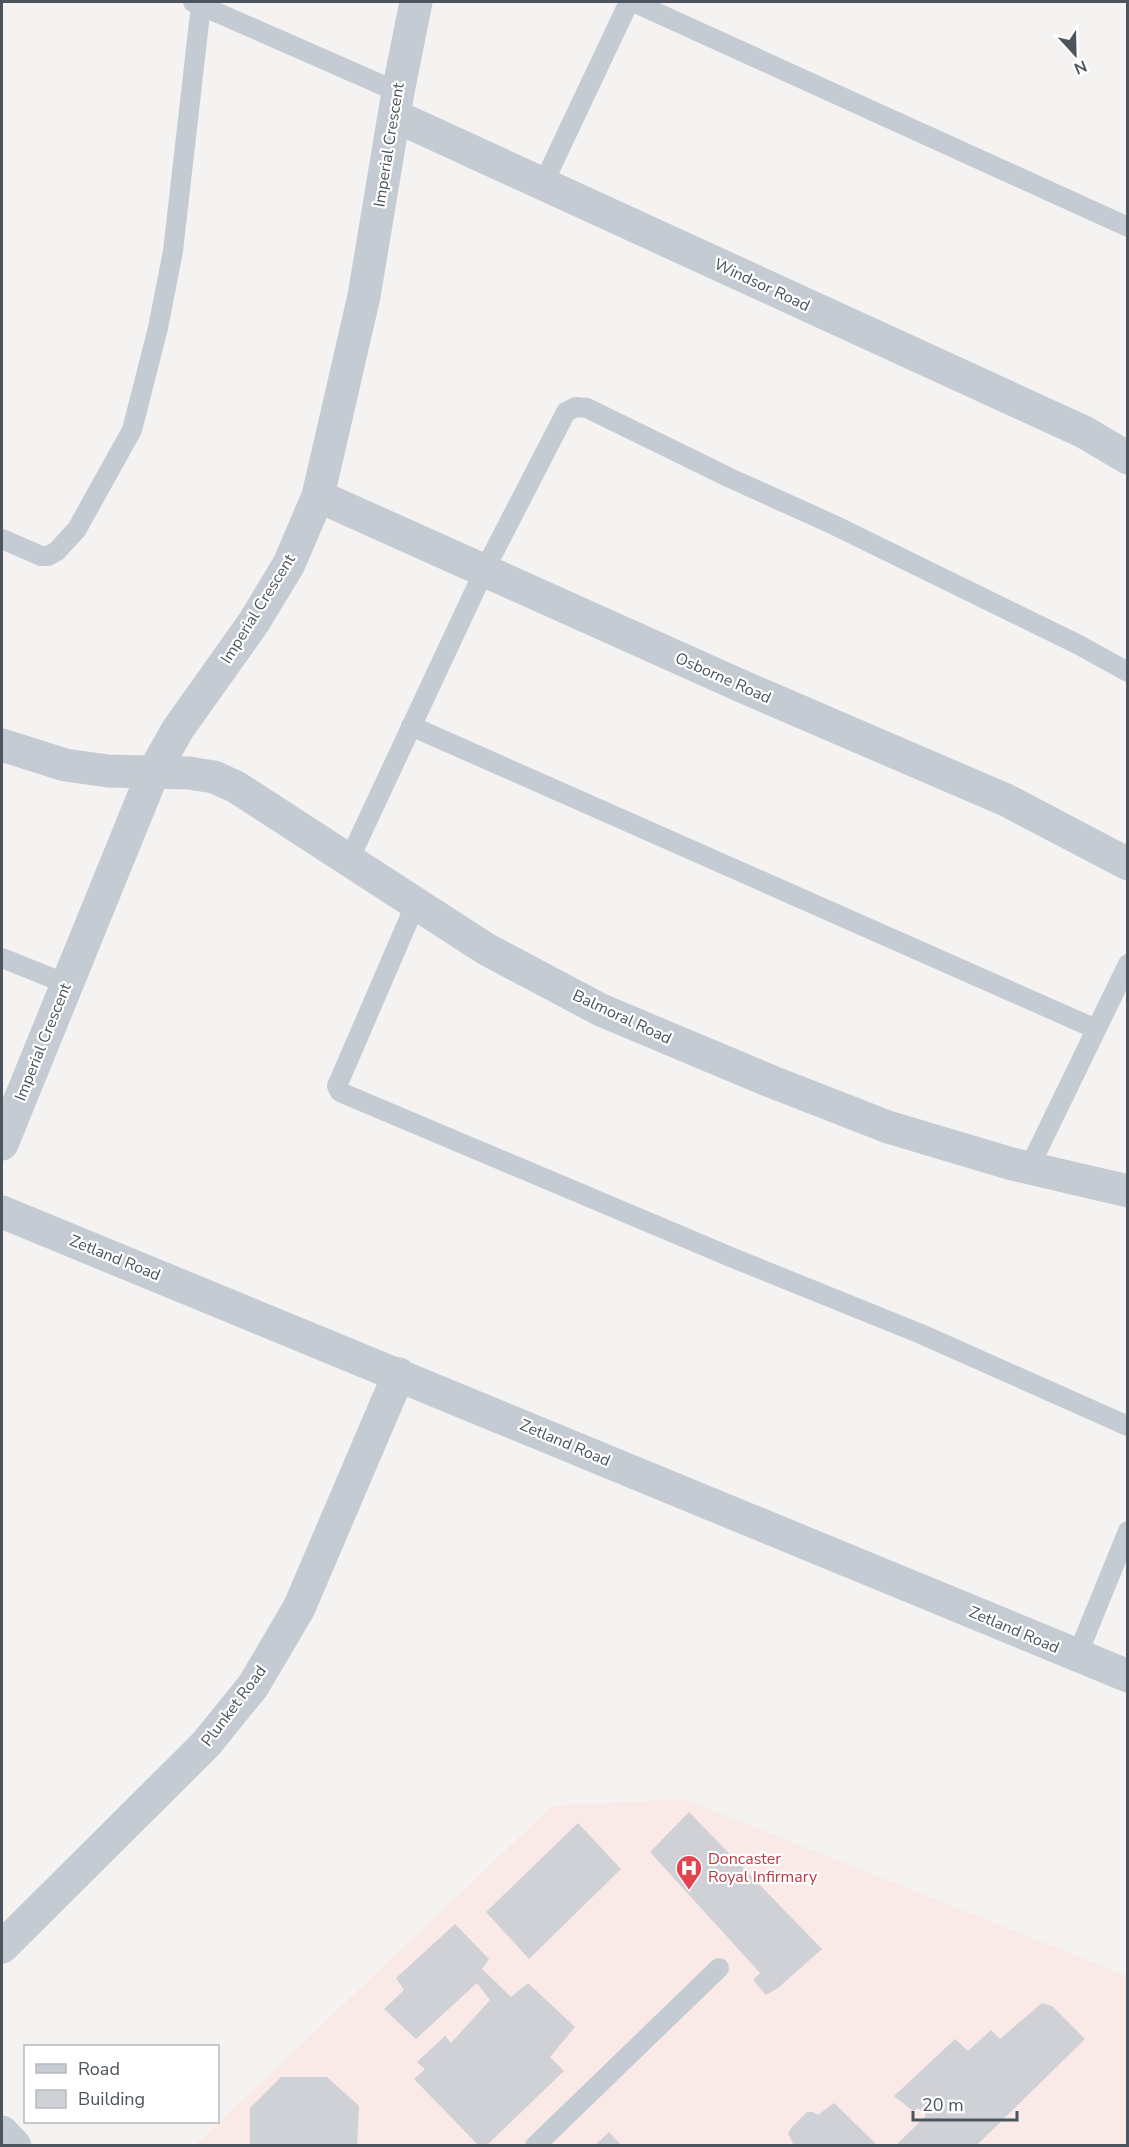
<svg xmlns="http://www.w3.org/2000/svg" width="1129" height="2147" font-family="'Nunito Sans',sans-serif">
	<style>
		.medical { fill: #f9eae8 }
		.building { fill: #d0d1d6 }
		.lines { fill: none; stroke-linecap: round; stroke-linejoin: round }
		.lane { stroke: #c5cbd2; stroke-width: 20 }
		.street { stroke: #c5cbd2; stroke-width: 33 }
		.labels { text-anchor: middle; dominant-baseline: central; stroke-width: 4.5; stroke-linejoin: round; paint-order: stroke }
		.street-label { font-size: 16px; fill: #4c545d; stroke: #fff }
		.health-label { font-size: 16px; fill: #be3a42; stroke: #fff; text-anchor: start }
	</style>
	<rect width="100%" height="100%" fill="#f4f3f2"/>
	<!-- medical -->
	<polygon class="medical" points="684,1799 1127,1976 1127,2145 194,2146 552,1806"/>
	<!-- building -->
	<g class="building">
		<polygon points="689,1812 822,1949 778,1988 766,1995 753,1980 760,1973 650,1852"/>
		<polygon points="578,1823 621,1869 529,1959 486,1912"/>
		<polygon points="455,1924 489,1959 482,1969 511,1997 528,1983 575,2027 550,2057 564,2071 486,2146 479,2146 414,2079 425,2069 417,2062 445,2036 451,2043 490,2000 477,1983 416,2039 384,2009 404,1990 396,1978"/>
		<polygon points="1042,2003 1052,2006 1085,2039 976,2146 895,2146 926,2116 918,2108 913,2111 894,2096 955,2039 968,2051 991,2030 1000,2039"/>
		<polygon points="281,2077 327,2077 359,2106 357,2146 250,2146 250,2108"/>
		<polygon points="834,2103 878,2146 794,2146 788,2133 792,2127 807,2112 813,2112 818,2115"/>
		<polygon points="609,2132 622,2146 594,2146"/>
	</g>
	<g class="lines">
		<!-- lane -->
		<g class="lane">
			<polyline points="193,2 398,92"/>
			<polyline points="633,2 1128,227"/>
			<polyline points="543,184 629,2 632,2"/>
			<polyline points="2,539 41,556 48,556 57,551 77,529 132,430 158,328 173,251 201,5"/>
			<polyline points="411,726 1096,1029"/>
			<polyline points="349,860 484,571 566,412 576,407 587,408 730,478 834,525 1079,645 1128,672"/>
			<polyline points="416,903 337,1086 340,1092 733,1258 921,1334 1128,1426"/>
			<polyline points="2,958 67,984"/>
			<polyline points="1029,1168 1128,964"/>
			<polyline points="1077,1656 1128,1531"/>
			<polyline points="535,2146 719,1968"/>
		</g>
		<!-- street -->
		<g class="street">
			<polyline points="395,116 1084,432 1128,458"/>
			<polyline points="318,496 748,689 1006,800 1128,864"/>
			<polyline points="2,745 65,765 108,771 189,773 214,777 236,787 486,949 601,1010 770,1081 888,1127 1012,1164 1128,1191"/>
			<polyline points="2,1144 153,773 178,729 254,622 289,564 318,496 364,296 398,92 416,2"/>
			<polyline points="2,1212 1128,1676"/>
			<polyline points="2,1947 206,1744 253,1686 299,1608 399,1374"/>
			<polyline points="2,2132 15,2146"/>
		</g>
	</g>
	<!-- icons -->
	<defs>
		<g id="hospital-pin" transform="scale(1.35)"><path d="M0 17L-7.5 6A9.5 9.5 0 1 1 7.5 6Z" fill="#e0444e" stroke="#fff"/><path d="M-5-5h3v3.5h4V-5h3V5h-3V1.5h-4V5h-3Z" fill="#fff"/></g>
	</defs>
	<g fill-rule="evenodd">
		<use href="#hospital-pin" x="689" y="1868"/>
	</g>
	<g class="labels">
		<!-- street labels -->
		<g class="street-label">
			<text transform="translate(389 145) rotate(-81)">Imperial Crescent</text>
			<text transform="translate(762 285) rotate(25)">Windsor Road</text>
			<text transform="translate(258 609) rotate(-58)">Imperial Crescent</text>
			<text transform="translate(723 678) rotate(24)">Osborne Road</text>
			<text transform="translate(622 1017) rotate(25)">Balmoral Road</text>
			<text transform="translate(43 1042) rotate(-68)">Imperial Crescent</text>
			<text transform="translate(115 1258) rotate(22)">Zetland Road</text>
			<text transform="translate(565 1443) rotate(23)">Zetland Road</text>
			<text transform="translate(1014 1630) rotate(23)">Zetland Road</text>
			<text transform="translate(234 1706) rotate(-53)">Plunket Road</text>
		</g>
		<!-- health labels -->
		<g class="health-label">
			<text x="708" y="1859">Doncaster<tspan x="708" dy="18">Royal Infirmary</tspan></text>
		</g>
	</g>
	<!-- border -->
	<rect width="1129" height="2147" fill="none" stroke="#4c545d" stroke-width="6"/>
	<!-- legend -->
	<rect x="24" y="2045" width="195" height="78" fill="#ffffff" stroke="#b7bbbe" stroke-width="1.5"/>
	<rect x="36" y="2064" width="30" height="9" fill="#c5cbd2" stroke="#b7bbbe" stroke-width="1.5"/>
	<text x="78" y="2075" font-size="18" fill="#4c545d">Road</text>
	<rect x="36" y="2090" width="30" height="18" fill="#d0d1d6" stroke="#b7bbbe" stroke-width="1.5"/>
	<text x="78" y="2105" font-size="18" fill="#4c545d">Building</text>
	<!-- north arrow -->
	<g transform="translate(1075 54) rotate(158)" stroke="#ffffff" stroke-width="4.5" paint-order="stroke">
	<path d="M0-4.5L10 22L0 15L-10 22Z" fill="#4c545d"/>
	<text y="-9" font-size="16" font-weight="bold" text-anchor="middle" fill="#4c545d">N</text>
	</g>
	<!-- scale -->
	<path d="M913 2111v9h104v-9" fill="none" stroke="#4c545d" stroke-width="3"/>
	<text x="922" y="2111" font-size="18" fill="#4c545d" stroke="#ffffff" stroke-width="4.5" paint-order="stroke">20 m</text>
</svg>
